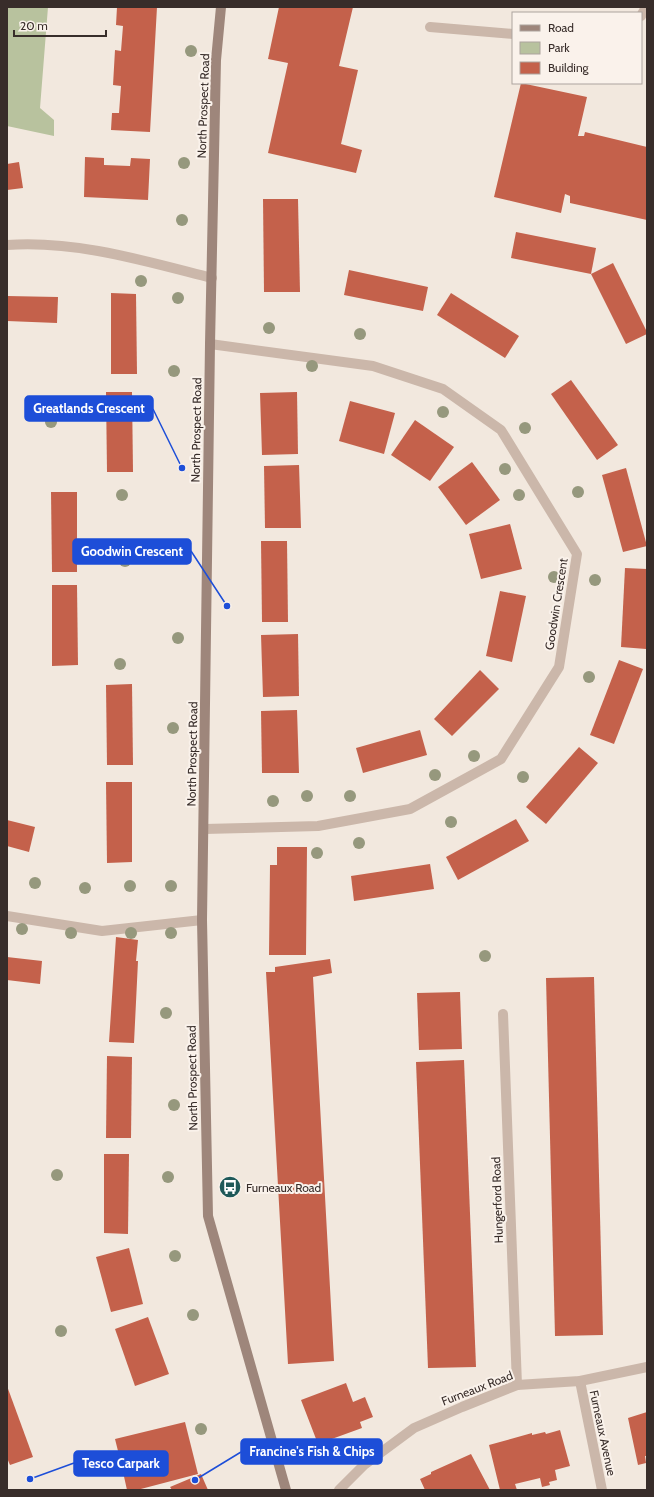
<svg xmlns="http://www.w3.org/2000/svg" width="654" height="1497" font-family="Cabin,sans-serif">
	<style>
		.green { fill: #b8c29e }
		.building { fill: #c4614b }
		.lines { fill: none; stroke-linecap: round; stroke-linejoin: round }
		.lane { stroke: #cbb7aa; stroke-width: 10 }
		.street { stroke: #cbb7aa; stroke-width: 10 }
		.secondary { stroke: #9e867b; stroke-width: 10 }
		.tree { fill: #96987d }
		.labels { text-anchor: middle; dominant-baseline: central; stroke-width: 4; stroke-linejoin: round; paint-order: stroke }
		.street-label { font-size: 12px; fill: #382d2a; stroke: #faf2eb }
		.poi-label { font-size: 12px; fill: #382d2a; stroke: #faf2eb; text-anchor: start }
		.leader { fill: none; stroke: #1d4ed8; stroke-width: 1.5 }
		.callout-dot { fill: #1d4ed8; stroke: #faf2eb; stroke-width: 1.5 }
		.callout { fill: #1d4ed8; stroke: #1d4ed8; stroke-width: 1.5 }
		.callout-label { font-size: 13px; text-anchor: middle; font-weight: bold; fill: #fff }
	</style>
	<rect width="100%" height="100%" fill="#f2e8de"/>
	<!-- green -->
	<polygon class="green" points="7,7 48,7 40,108 54,120 54,136 7,126"/>
	<!-- building -->
	<g class="building">
		<polygon points="117,7 157,7 150,132 111,130 112,113 119,113 121,86 113,85 115,50 121,51 123,26 116,25"/>
		<polygon points="279,7 353,7 339,66 358,70 341,144 362,150 356,173 268,153 288,63 268,59"/>
		<polygon points="521,83 587,97 578,136 584,136 585,132 647,147 647,220 570,203 570,196 565,194 561,213 494,197"/>
		<polygon points="85,157 104,158 104,165 130,166 131,158 150,159 148,200 84,197"/>
		<polygon points="19,162 23,188 7,190 7,164"/>
		<polygon points="263,199 298,199 300,292 264,292"/>
		<polygon points="516,232 596,248 591,274 511,258"/>
		<polygon points="613,263 647,332 647,334 626,344 591,274"/>
		<polygon points="349,270 428,287 423,311 344,295"/>
		<polygon points="111,293 136,294 137,374 111,374"/>
		<polygon points="451,293 519,336 505,358 437,315"/>
		<polygon points="7,296 58,297 57,323 7,321"/>
		<polygon points="571,380 618,445 597,460 551,394"/>
		<polygon points="106,392 132,392 133,472 107,472"/>
		<polygon points="297,392 298,454 262,455 260,393"/>
		<polygon points="350,401 395,413 384,454 339,441"/>
		<polygon points="415,420 454,447 430,481 391,455"/>
		<polygon points="472,462 500,500 466,525 438,487"/>
		<polygon points="299,465 301,528 265,528 264,466"/>
		<polygon points="626,468 647,546 623,552 602,475"/>
		<polygon points="51,492 77,492 77,572 52,572"/>
		<polygon points="510,524 522,569 481,579 469,534"/>
		<polygon points="261,541 287,541 288,622 262,622"/>
		<polygon points="625,568 647,569 646,649 621,647"/>
		<polygon points="52,585 77,585 78,665 52,666"/>
		<polygon points="500,591 526,596 512,662 486,656"/>
		<polygon points="298,634 299,696 263,697 261,635"/>
		<polygon points="619,660 643,669 614,744 590,735"/>
		<polygon points="480,670 499,689 452,736 434,719"/>
		<polygon points="132,684 133,765 107,765 106,685"/>
		<polygon points="297,710 299,773 262,773 261,711"/>
		<polygon points="420,730 427,755 363,773 356,748"/>
		<polygon points="579,747 598,763 546,824 526,807"/>
		<polygon points="106,782 132,782 132,862 107,863"/>
		<polygon points="516,819 529,841 458,880 446,857"/>
		<polygon points="7,820 35,827 29,852 7,846"/>
		<polygon points="277,847 307,847 306,955 269,955 270,865 277,865"/>
		<polygon points="430,864 434,889 354,901 351,876"/>
		<polygon points="116,937 138,940 136,961 138,961 134,1043 109,1042"/>
		<polygon points="7,957 42,961 40,984 7,980"/>
		<polygon points="330,959 332,973 313,977 334,1361 288,1364 266,972 275,972 275,967"/>
		<polygon points="594,977 603,1335 555,1336 546,978"/>
		<polygon points="460,992 462,1049 419,1050 417,993"/>
		<polygon points="107,1056 132,1057 131,1138 106,1138"/>
		<polygon points="464,1060 476,1367 428,1368 416,1062"/>
		<polygon points="104,1154 129,1154 128,1234 104,1233"/>
		<polygon points="129,1248 143,1304 111,1312 96,1257"/>
		<polygon points="148,1317 169,1374 135,1386 115,1329"/>
		<polygon points="346,1383 353,1402 365,1397 373,1417 360,1422 362,1428 318,1444 301,1400"/>
		<polygon points="7,1386 33,1457 10,1465 7,1458"/>
		<polygon points="647,1412 647,1456 645,1456 646,1463 638,1465 628,1418"/>
		<polygon points="185,1422 198,1474 137,1490 127,1490 123,1472 151,1465 148,1452 120,1459 115,1439"/>
		<polygon points="560,1430 570,1466 555,1470 557,1480 549,1482 550,1485 542,1487 540,1478 515,1484 517,1490 500,1490 489,1445 532,1433 532,1435 545,1432 546,1434"/>
		<polygon points="471,1454 490,1490 425,1490 420,1479 431,1474 431,1472"/>
		<polygon points="201,1474 208,1490 172,1490 170,1487"/>
	</g>
	<g class="lines">
		<!-- lane -->
		<g class="lane">
			<polyline points="641,16 646,7"/>
			<polyline points="430,27 513,34"/>
		</g>
		<!-- street -->
		<g class="street">
			<path d="M7,245C76,240 145,261 212,278"/>
			<polyline points="204,829 318,826 410,809 501,759 559,667 577,554 501,430 443,389 373,366 210,344"/>
			<polyline points="7,916 102,931 202,920"/>
			<polyline points="503,1014 517,1385"/>
			<polyline points="580,1381 602,1490"/>
			<polyline points="339,1490 364,1465 414,1428 462,1407 517,1385 580,1381 647,1367"/>
		</g>
		<!-- secondary -->
		<polyline class="secondary" points="221,7 216,60 210,344 202,920 208,1216 286,1490"/>
	</g>
	<!-- trees -->
	<g class="tree">
		<circle cx="191" cy="51" r="6"/>
		<circle cx="184" cy="163" r="6"/>
		<circle cx="182" cy="220" r="6"/>
		<circle cx="141" cy="281" r="6"/>
		<circle cx="178" cy="298" r="6"/>
		<circle cx="269" cy="328" r="6"/>
		<circle cx="360" cy="334" r="6"/>
		<circle cx="312" cy="366" r="6"/>
		<circle cx="174" cy="371" r="6"/>
		<circle cx="443" cy="412" r="6"/>
		<circle cx="51" cy="422" r="6"/>
		<circle cx="525" cy="428" r="6"/>
		<circle cx="505" cy="469" r="6"/>
		<circle cx="578" cy="492" r="6"/>
		<circle cx="122" cy="495" r="6"/>
		<circle cx="519" cy="495" r="6"/>
		<circle cx="125" cy="561" r="6"/>
		<circle cx="554" cy="577" r="6"/>
		<circle cx="595" cy="580" r="6"/>
		<circle cx="178" cy="638" r="6"/>
		<circle cx="120" cy="664" r="6"/>
		<circle cx="589" cy="677" r="6"/>
		<circle cx="173" cy="728" r="6"/>
		<circle cx="474" cy="756" r="6"/>
		<circle cx="435" cy="775" r="6"/>
		<circle cx="523" cy="777" r="6"/>
		<circle cx="307" cy="796" r="6"/>
		<circle cx="350" cy="796" r="6"/>
		<circle cx="273" cy="801" r="6"/>
		<circle cx="451" cy="822" r="6"/>
		<circle cx="359" cy="843" r="6"/>
		<circle cx="317" cy="853" r="6"/>
		<circle cx="35" cy="883" r="6"/>
		<circle cx="130" cy="886" r="6"/>
		<circle cx="171" cy="886" r="6"/>
		<circle cx="85" cy="888" r="6"/>
		<circle cx="22" cy="929" r="6"/>
		<circle cx="71" cy="933" r="6"/>
		<circle cx="131" cy="933" r="6"/>
		<circle cx="171" cy="933" r="6"/>
		<circle cx="485" cy="956" r="6"/>
		<circle cx="166" cy="1013" r="6"/>
		<circle cx="174" cy="1105" r="6"/>
		<circle cx="57" cy="1175" r="6"/>
		<circle cx="168" cy="1177" r="6"/>
		<circle cx="175" cy="1256" r="6"/>
		<circle cx="193" cy="1315" r="6"/>
		<circle cx="61" cy="1331" r="6"/>
		<circle cx="201" cy="1429" r="6"/>
	</g>
	<!-- icons -->
	<defs>
		<g id="bus-disc" transform="scale(1.15)"><circle r="9.5" fill="#1f5959" stroke="#faf2eb"/><path d="M-5-6H5V4H4V6H2V4H-2V6H-4V4H-5ZM-3.5-4V0h7V-4ZM-3.5 1.2v1.5H-2V1.2ZM2 1.2v1.5H3.5V1.2Z" fill="#fff"/></g>
	</defs>
	<g fill-rule="evenodd">
		<use href="#bus-disc" x="230" y="1187"/>
	</g>
	<g class="labels">
		<!-- street labels -->
		<g class="street-label">
			<text transform="translate(203 106) rotate(-88)">North Prospect Road</text>
			<text transform="translate(196 430) rotate(-89)">North Prospect Road</text>
			<text transform="translate(556 604) rotate(-81)">Goodwin Crescent</text>
			<text transform="translate(192 754) rotate(-89)">North Prospect Road</text>
			<text transform="translate(192 1078) rotate(-91)">North Prospect Road</text>
			<text transform="translate(497 1200) rotate(-92)">Hungerford Road</text>
			<text transform="translate(477 1388) rotate(-21)">Furneaux Road</text>
			<text transform="translate(603 1433) rotate(78)">Furneaux Avenue</text>
		</g>
		<!-- poi labels -->
		<g class="poi-label">
			<text x="246" y="1187">Furneaux Road</text>
		</g>
	</g>
	<!-- callouts -->
	<path class="leader" d="M182 468L153 409M227 606L191 551M195 1480L241 1452M30 1479L74 1463"/>
	<g class="callout-dot">
		<circle cx="182" cy="468" r="4"/>
		<circle cx="227" cy="606" r="4"/>
		<circle cx="195" cy="1480" r="4"/>
		<circle cx="30" cy="1479" r="4"/>
	</g>
	<g class="callout">
		<rect x="25" y="396" width="128" height="25" rx="4"/>
		<rect x="73" y="539" width="118" height="25" rx="4"/>
		<rect x="241" y="1439" width="141" height="25" rx="4"/>
		<rect x="74" y="1451" width="94" height="25" rx="4"/>
	</g>
	<g class="callout-label">
		<text x="89" y="413">Greatlands Crescent</text>
		<text x="132" y="556">Goodwin Crescent</text>
		<text x="312" y="1456">Francine's Fish &amp; Chips</text>
		<text x="121" y="1468">Tesco Carpark</text>
	</g>
	<!-- border -->
	<rect width="654" height="1497" fill="none" stroke="#382d2a" stroke-width="16"/>
	<!-- legend -->
	<rect x="512" y="12" width="130" height="72" fill="#faf2eb" stroke="#aca39e"/>
	<rect x="520" y="25" width="20" height="6" fill="#9e867b" stroke="#aca39e"/>
	<text x="548" y="32" font-size="12" fill="#382d2a">Road</text>
	<rect x="520" y="42" width="20" height="12" fill="#b8c29e" stroke="#aca39e"/>
	<text x="548" y="52" font-size="12" fill="#382d2a">Park</text>
	<rect x="520" y="62" width="20" height="12" fill="#c4614b" stroke="#aca39e"/>
	<text x="548" y="72" font-size="12" fill="#382d2a">Building</text>
	<!-- scale -->
	<path d="M14 30v6h92v-6" fill="none" stroke="#382d2a" stroke-width="2"/>
	<text x="20" y="30" font-size="12" fill="#382d2a" stroke="#faf2eb" stroke-width="3" paint-order="stroke">20 m</text>
</svg>
